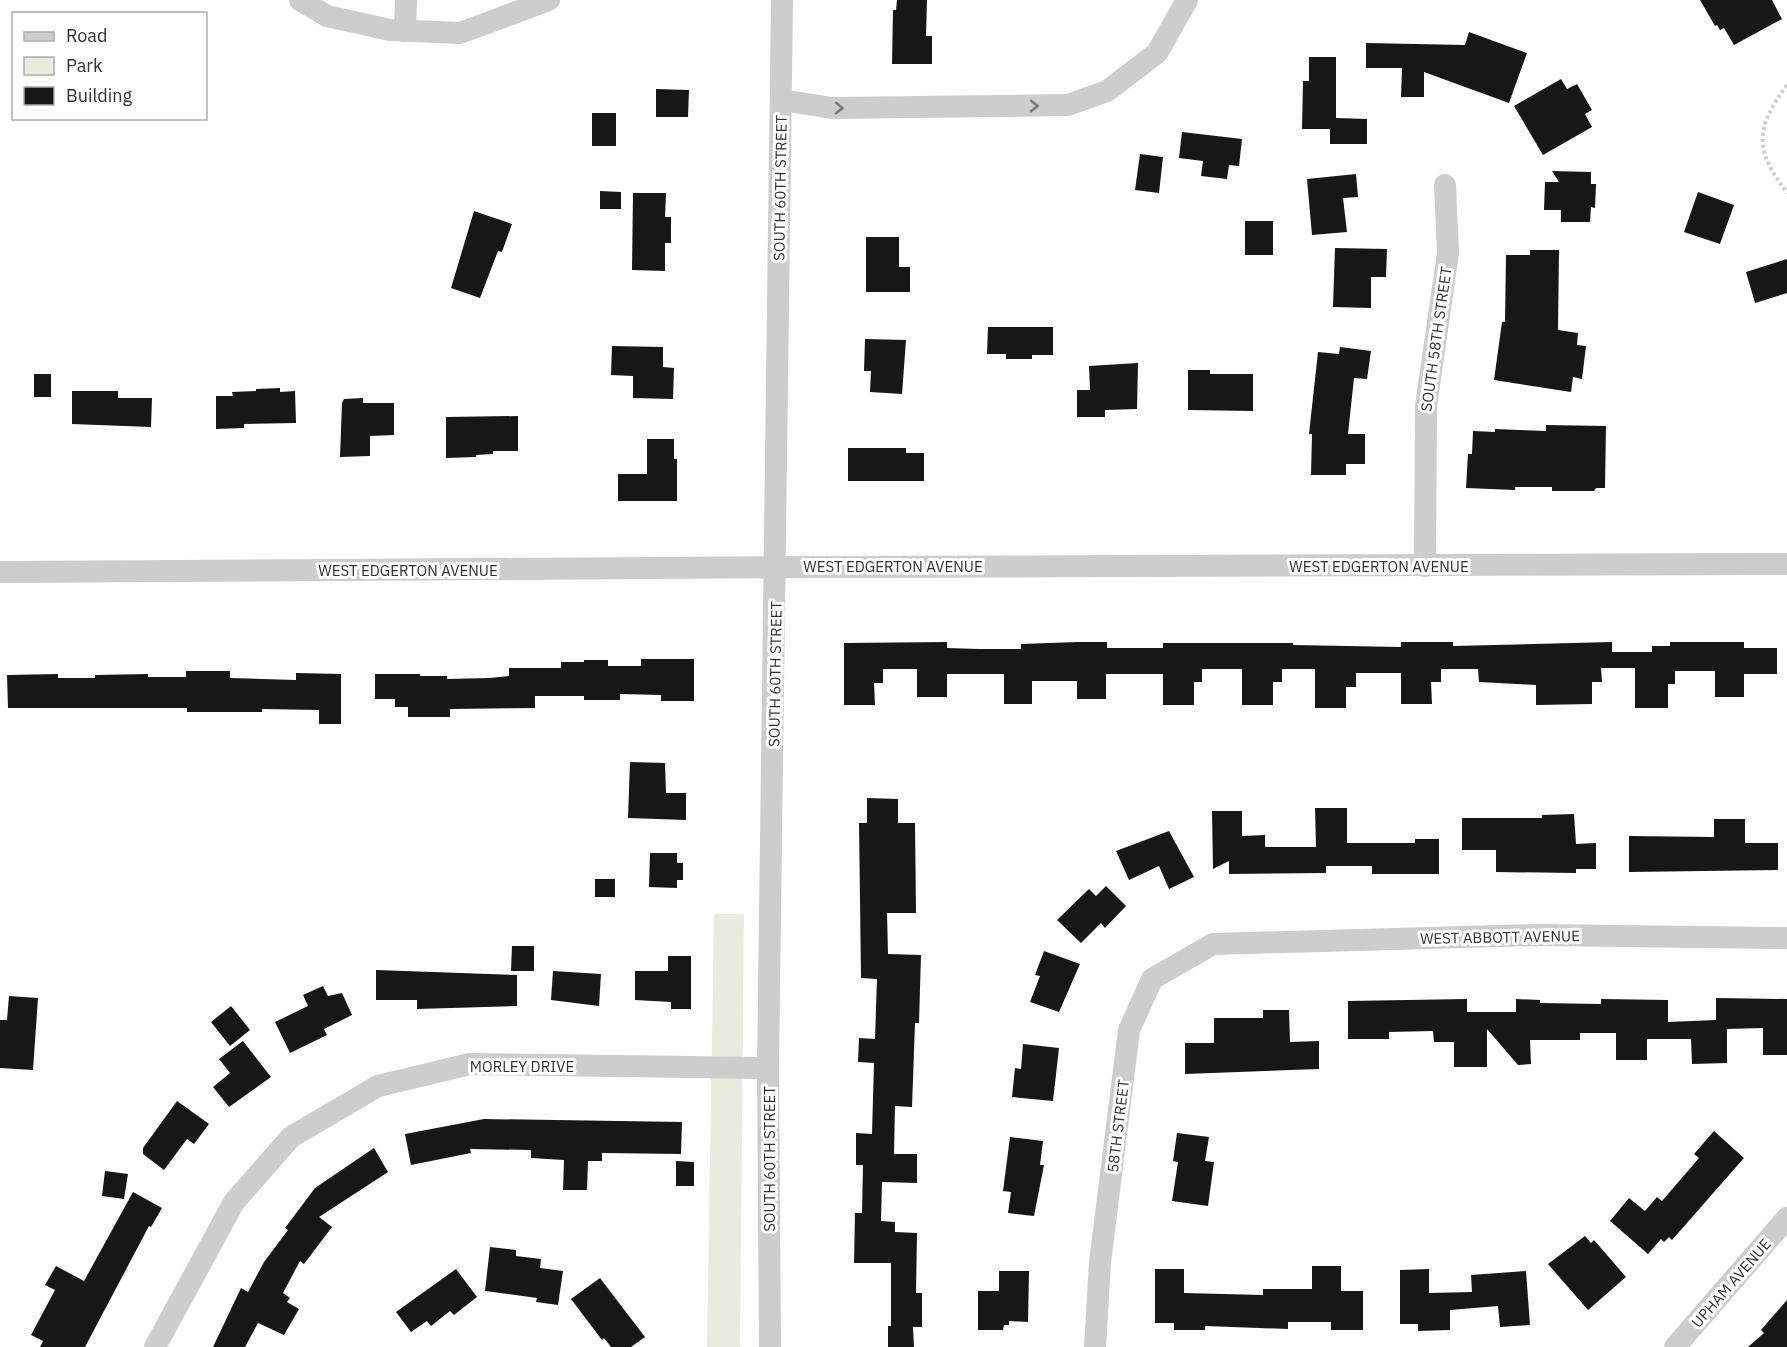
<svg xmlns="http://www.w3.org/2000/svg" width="1787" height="1347" font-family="'IBM Plex Sans',sans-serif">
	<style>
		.park { fill: #e8ecde }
		.building { fill: #171717 }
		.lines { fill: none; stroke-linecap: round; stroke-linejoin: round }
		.path { stroke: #cdcdcd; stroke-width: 4; stroke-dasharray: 3 3; stroke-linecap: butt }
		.minor { stroke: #cdcdcd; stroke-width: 22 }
		.oneway { stroke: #777 }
		.labels { text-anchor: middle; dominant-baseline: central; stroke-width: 6; stroke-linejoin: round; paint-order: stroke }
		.street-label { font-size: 15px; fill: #303030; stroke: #fff }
	</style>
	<rect width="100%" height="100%" fill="#fff"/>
	<!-- park -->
	<polygon class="park" points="714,914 744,914 740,1347 707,1347"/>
	<!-- building -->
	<g class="building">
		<polygon points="897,0 927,0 926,36 932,36 932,64 892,64 893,10 896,10"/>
		<polygon points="1700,0 1772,0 1782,19 1734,45 1724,28 1720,30 1717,25 1715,26"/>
		<polygon points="1469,32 1527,53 1509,103 1424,72 1424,97 1401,97 1402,68 1366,68 1366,43 1465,45"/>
		<polygon points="1309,57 1336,57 1336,118 1367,119 1367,144 1330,144 1330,129 1302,129 1303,81 1309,81"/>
		<polygon points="1561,79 1567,89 1577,84 1592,110 1585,114 1592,127 1543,155 1514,106"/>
		<polygon points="656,89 689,90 688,117 656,117"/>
		<rect x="592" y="113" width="24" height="33"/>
		<polygon points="1182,132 1242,139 1239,166 1229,165 1227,179 1201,176 1203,161 1179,158"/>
		<polygon points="1140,154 1163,157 1159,193 1135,190"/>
		<polygon points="1552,171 1591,172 1591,184 1596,184 1595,208 1591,207 1590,222 1561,222 1561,210 1544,210 1545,182 1559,182"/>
		<polygon points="1356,174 1358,197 1343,198 1347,232 1312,235 1307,179"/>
		<polygon points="600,191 621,192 621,209 600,209"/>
		<polygon points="1698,192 1734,205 1720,244 1684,232"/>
		<polygon points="633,193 666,193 665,217 671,217 671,243 665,243 665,271 632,270"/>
		<polygon points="474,211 512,224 502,252 498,251 480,298 451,288"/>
		<rect x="1245" y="221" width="28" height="34"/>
		<polygon points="866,237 899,237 899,267 910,267 910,292 866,292"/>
		<polygon points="1335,248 1387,249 1386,277 1371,277 1371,308 1333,307"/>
		<polygon points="1530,250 1559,250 1558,330 1578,333 1577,345 1586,346 1582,379 1573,377 1571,392 1494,380 1502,322 1505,322 1506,255 1530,255"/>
		<polygon points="1787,259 1787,293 1755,303 1746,272"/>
		<polygon points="988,327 1053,327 1053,355 1032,355 1032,359 1006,359 1006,354 987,354"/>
		<polygon points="865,339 906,340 902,394 870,392 871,371 864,371"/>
		<polygon points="612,346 663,347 663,367 674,368 673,399 633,398 633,376 611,375"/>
		<polygon points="1340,347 1371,351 1367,379 1354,378 1348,434 1365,434 1365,464 1346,464 1346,475 1311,475 1312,434 1309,434 1318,352 1339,354"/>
		<polygon points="1138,363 1137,409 1105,410 1105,417 1077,417 1077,390 1090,390 1089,366"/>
		<polygon points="1188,370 1210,370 1210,374 1253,374 1253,411 1188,410"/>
		<rect x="34" y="374" width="17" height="23"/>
		<polygon points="280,388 280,392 295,391 296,423 244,424 244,428 216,429 216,396 233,396 232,392 256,391 256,389"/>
		<polygon points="72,391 118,391 118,398 152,398 151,427 72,424"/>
		<polygon points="363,398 363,403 394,403 394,435 370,436 370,456 340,457 342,403 344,399"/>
		<polygon points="518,416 518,451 493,451 493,454 476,455 476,457 446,458 446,417"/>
		<polygon points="1546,425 1606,426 1605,488 1596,488 1594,491 1552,491 1552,487 1515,487 1515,490 1466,488 1468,454 1472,454 1473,431 1495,432 1495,429 1546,431"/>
		<polygon points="647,439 674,439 674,459 677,459 677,501 618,501 618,474 647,474"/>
		<polygon points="848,448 906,448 906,453 924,453 924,481 848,481"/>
		<polygon points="947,642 947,648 979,649 1021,649 1021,644 1077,642 1107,642 1107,648 1163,648 1163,643 1293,643 1293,645 1401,647 1401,642 1453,642 1453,646 1612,642 1612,652 1652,652 1652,646 1670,646 1670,642 1744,642 1744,648 1777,648 1777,674 1744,674 1744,697 1715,697 1715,671 1675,671 1675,684 1668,684 1668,708 1635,708 1635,668 1601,668 1602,682 1592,682 1592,704 1536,705 1536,685 1479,682 1478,669 1441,669 1441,682 1431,682 1432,704 1401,704 1401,673 1356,673 1356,687 1346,687 1346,708 1315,708 1315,669 1282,669 1282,682 1273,682 1273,705 1242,705 1242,669 1202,669 1202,682 1194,682 1194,705 1163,705 1163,674 1106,674 1106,699 1077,699 1077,681 1032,681 1032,704 1004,704 1004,674 947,674 947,697 917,697 917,669 883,669 883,683 874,683 875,705 844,705 844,643"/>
		<polygon points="641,659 694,659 694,701 661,701 661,695 620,694 620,700 584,700 584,696 535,696 535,708 450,709 450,717 408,717 408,707 395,707 395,699 375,699 375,674 420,674 420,676 447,676 447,679 490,678 509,676 509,668 561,668 561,662 584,662 584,660 608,660 608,666 641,666"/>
		<polygon points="186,671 230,671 230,678 296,680 296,673 341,674 341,724 319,724 319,710 262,709 262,712 187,712 187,708 8,708 7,675 58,674 58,678 95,678 95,675 148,674 148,677 186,677"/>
		<polygon points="630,762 665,763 666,793 686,793 686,820 628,818"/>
		<polygon points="867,798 898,799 898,823 915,823 916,913 887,913 888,954 921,955 919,1023 915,1023 912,1107 895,1106 894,1154 917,1154 917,1183 882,1182 881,1221 895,1222 895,1232 917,1233 916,1293 922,1293 922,1327 913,1327 914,1347 888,1347 888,1326 891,1326 891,1263 854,1263 855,1213 862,1213 863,1165 856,1165 856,1133 872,1134 874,1063 858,1062 859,1038 875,1039 877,979 861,978 859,823 867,823"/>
		<polygon points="1315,808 1347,808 1347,843 1415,843 1415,839 1439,839 1439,874 1372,874 1372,866 1326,866 1326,873 1229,874 1229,861 1213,869 1212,811 1242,811 1242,836 1265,835 1265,847 1316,847"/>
		<polygon points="1574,814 1576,844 1596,843 1596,869 1576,869 1576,873 1496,872 1496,850 1462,850 1462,818 1542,818 1542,815"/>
		<polygon points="1714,819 1745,819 1745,843 1778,843 1778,870 1629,872 1629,836 1714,837"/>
		<polygon points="1169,831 1194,877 1169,889 1159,866 1129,880 1116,851"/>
		<polygon points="650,853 677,853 677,863 683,863 683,880 677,880 677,888 649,887"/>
		<rect x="595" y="879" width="20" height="18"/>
		<polygon points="1106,886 1126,906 1105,928 1101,923 1081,943 1057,920 1089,889 1096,896"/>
		<polygon points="512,946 534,946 534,971 511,971"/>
		<polygon points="1044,951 1080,964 1059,1012 1030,1002 1040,976 1035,975"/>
		<polygon points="668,956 691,956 691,1009 671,1009 671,1002 635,1000 635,971 668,971"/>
		<polygon points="376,970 517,975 517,1006 417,1009 417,1000 376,1000"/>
		<polygon points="553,971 601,974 599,1006 551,1000"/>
		<polygon points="323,986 328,996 342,993 352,1015 324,1029 327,1035 290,1053 275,1022 308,1006 303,995"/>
		<polygon points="9,996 38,998 33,1070 0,1068 0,1020 7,1020"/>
		<polygon points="1716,998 1787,999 1787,1055 1763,1055 1763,1028 1727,1029 1727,1063 1692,1064 1691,1039 1647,1039 1647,1060 1616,1060 1616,1033 1580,1033 1580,1040 1530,1040 1531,1064 1518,1065 1487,1029 1487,1067 1454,1067 1454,1042 1434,1042 1433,1031 1389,1032 1389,1039 1348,1039 1348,1001 1467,999 1467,1012 1516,1012 1516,999 1540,1000 1540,1003 1601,1004 1601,999 1668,1000 1668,1022 1716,1020"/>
		<polygon points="231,1006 250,1030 230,1046 211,1022"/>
		<polygon points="1263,1010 1289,1010 1290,1042 1319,1041 1319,1069 1185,1074 1185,1043 1214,1043 1214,1018 1263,1018"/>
		<polygon points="243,1041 271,1077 229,1107 213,1087 230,1073 219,1059"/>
		<polygon points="1023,1044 1059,1048 1053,1101 1012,1097 1015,1068 1021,1069"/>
		<polygon points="177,1101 209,1124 194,1144 187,1139 164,1170 143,1154 143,1148"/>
		<polygon points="484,1119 682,1122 681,1154 602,1153 602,1161 588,1161 587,1190 563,1190 564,1160 531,1158 531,1150 470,1149 471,1153 411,1165 405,1134"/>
		<polygon points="1714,1131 1744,1158 1672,1240 1669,1237 1664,1242 1661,1239 1648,1254 1610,1221 1629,1198 1645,1211 1657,1197 1662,1201 1699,1158 1694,1154"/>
		<polygon points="1177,1133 1209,1137 1205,1161 1214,1162 1208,1206 1172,1201 1178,1162 1173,1161"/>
		<polygon points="1010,1137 1043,1141 1040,1165 1044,1165 1034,1216 1008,1213 1011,1192 1003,1191"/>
		<polygon points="374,1148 388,1172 319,1217 332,1227 304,1264 300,1261 283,1293 290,1298 287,1302 299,1309 284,1335 258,1323 245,1347 213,1347 241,1288 248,1292 264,1262 288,1230 285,1228 315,1188"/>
		<polygon points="676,1161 694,1162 694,1186 676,1186"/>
		<polygon points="105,1171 128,1174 124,1199 102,1196"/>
		<polygon points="133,1192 162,1208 151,1227 149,1226 85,1347 40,1347 43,1341 31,1335 55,1290 45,1285 56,1266 84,1281"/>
		<polygon points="1585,1236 1591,1243 1594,1240 1626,1277 1588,1310 1548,1264"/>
		<polygon points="490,1247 516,1250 516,1256 541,1259 540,1268 563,1271 558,1305 536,1302 537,1298 485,1291"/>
		<polygon points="1312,1266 1341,1266 1341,1291 1363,1291 1363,1330 1331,1330 1331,1322 1288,1322 1288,1329 1205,1326 1205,1330 1174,1330 1174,1323 1155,1323 1155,1269 1184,1269 1184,1293 1263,1295 1263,1289 1312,1289"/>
		<polygon points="456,1269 477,1297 454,1315 450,1311 431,1326 427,1321 411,1332 396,1312"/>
		<polygon points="1429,1269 1429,1293 1472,1292 1471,1275 1526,1271 1530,1325 1500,1327 1498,1306 1450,1310 1450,1330 1418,1331 1418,1324 1400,1324 1400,1270"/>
		<polygon points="999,1271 1029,1271 1028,1322 1009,1321 1009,1325 1004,1325 1003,1330 978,1330 978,1291 999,1291"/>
		<polygon points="600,1278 645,1337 631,1347 611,1347 604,1338 602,1340 571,1299"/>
		<polygon points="1787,1300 1787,1347 1748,1347 1764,1333 1761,1330"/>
	</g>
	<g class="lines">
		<!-- path -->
		<path class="path" d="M1787,85C1755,129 1754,149 1787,193"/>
		<!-- minor -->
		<g class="minor">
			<polyline points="300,0 327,16 390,30 460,33 549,0"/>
			<polyline points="405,31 406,0"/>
			<polyline points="781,100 832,108 1068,105 1107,91 1157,53 1187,0"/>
			<polyline points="1425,566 1426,406 1448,253 1445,185"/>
			<polyline points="0,572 816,567 1787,564"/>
			<polyline points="155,1347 234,1202 291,1137 378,1086 470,1064 768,1068"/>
			<polyline points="770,1347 768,1068 782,0"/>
			<polyline points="1095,1347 1100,1262 1129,1030 1152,979 1213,944 1538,935 1787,938"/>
			<polyline points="1675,1347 1787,1218"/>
		</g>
	</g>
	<!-- one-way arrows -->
	<defs><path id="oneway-chevron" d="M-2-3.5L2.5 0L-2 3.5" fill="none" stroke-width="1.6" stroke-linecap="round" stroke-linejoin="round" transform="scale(1.5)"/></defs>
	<g class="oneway">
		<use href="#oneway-chevron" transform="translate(1034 106)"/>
		<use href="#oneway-chevron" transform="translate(839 108) rotate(1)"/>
	</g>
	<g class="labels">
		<!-- street labels -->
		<g class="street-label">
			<text transform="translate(780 188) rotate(-89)">SOUTH 60TH STREET</text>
			<text transform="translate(1436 339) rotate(-82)">SOUTH 58TH STREET</text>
			<text x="893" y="566">WEST EDGERTON AVENUE</text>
			<text x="1379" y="566">WEST EDGERTON AVENUE</text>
			<text x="408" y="570">WEST EDGERTON AVENUE</text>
			<text transform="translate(775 674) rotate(-89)">SOUTH 60TH STREET</text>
			<text transform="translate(1500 937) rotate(-1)">WEST ABBOTT AVENUE</text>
			<text x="522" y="1066">MORLEY DRIVE</text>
			<text transform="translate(1118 1126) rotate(-83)">58TH STREET</text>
			<text transform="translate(769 1159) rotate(-90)">SOUTH 60TH STREET</text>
			<text transform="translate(1731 1283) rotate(-49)">UPHAM AVENUE</text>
		</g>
	</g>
	<!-- legend -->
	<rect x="12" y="12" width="195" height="108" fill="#ffffff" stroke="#acacac" stroke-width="1.5"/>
	<rect x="24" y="32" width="30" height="9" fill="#cdcdcd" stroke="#acacac" stroke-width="1.5"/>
	<text x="66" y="42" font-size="18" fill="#303030">Road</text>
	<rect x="24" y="57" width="30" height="18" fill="#e8ecde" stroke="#acacac" stroke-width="1.5"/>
	<text x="66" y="72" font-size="18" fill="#303030">Park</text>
	<rect x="24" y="87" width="30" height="18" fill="#171717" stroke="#acacac" stroke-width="1.5"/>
	<text x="66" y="102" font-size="18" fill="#303030">Building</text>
</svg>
